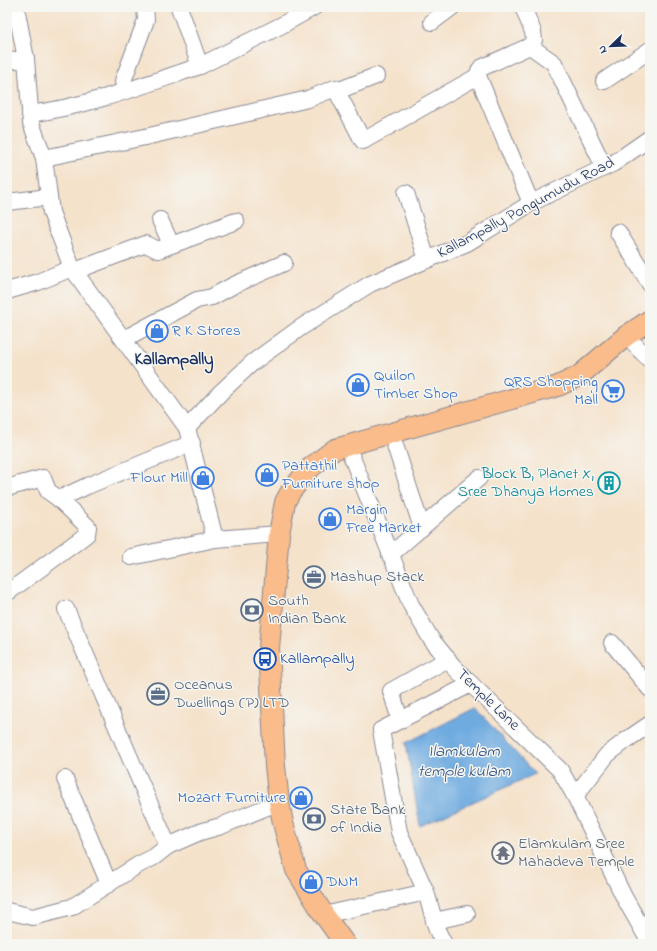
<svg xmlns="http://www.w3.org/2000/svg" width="657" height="951" font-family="'Indie Flower',sans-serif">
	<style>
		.water { fill: #70abe0; stroke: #466d9f }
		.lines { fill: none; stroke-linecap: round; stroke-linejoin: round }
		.minor-casing { stroke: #888894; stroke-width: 18 }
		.major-casing { stroke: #888894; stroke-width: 22 }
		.minor { stroke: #fff; stroke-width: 16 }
		.major { stroke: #f9bc8a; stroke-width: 20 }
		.labels { text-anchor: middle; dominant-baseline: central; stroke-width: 3; stroke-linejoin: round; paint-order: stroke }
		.street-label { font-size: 16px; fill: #1b2f5e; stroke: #f6f6f2 }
		.shop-label { font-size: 16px; fill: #366cbe; stroke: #f6f6f2; text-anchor: start }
		.culture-label { font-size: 16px; fill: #0d838f; stroke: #f6f6f2; text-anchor: end }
		.service-label { font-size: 16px; fill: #4e5e75; stroke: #f6f6f2; text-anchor: start }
		.transit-label { font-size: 16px; fill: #164399; stroke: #f6f6f2; text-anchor: start }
		.worship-label { font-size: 16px; fill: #5b616d; stroke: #f6f6f2; text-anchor: start }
		.neighbourhood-label { font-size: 17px; font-weight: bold; fill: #1b2f5e; stroke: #f6f6f2 }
		.water-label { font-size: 17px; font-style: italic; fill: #355485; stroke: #f6f6f2 }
	</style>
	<rect width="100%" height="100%" fill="#f6f6f2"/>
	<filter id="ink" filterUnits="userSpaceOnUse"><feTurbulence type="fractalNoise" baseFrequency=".025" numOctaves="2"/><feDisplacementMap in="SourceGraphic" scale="8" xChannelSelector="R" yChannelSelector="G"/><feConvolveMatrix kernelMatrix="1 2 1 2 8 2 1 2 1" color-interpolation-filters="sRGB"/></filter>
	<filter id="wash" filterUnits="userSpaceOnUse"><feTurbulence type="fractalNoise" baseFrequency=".012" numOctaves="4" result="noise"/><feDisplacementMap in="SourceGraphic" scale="16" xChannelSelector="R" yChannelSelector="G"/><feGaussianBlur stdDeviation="0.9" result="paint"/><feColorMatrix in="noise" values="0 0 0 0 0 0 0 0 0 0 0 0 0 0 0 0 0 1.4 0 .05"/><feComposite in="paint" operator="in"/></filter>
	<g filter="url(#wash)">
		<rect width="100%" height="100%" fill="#f5e2cb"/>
		<!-- water -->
		<polygon class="water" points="475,708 535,774 420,826 406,743"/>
	</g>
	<g filter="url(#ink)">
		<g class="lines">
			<!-- minor casing -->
			<g class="minor-casing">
				<g id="minor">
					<polyline points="16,7 26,59 31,123 44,158 51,212 72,268 187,428 215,539 279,534"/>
					<polyline points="523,7 533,32 534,40 530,46 481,68 479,71 478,76 531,203"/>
					<polyline points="432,22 452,7"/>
					<polyline points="530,46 554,63 604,167"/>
					<polyline points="7,61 26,59"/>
					<polyline points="200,66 282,25 314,7"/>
					<polyline points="604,81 650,50"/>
					<polyline points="125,91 123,81 146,20 145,7"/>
					<polyline points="337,91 376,76"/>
					<path d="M30,114C89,106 144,85 200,66L179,7"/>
					<polyline points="44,158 145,137 308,99 335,88 363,141 478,76"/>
					<polyline points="406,193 427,260"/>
					<polyline points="7,202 49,197"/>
					<polyline points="160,220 171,244"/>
					<polyline points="618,232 650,284"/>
					<polyline points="75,271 146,244 158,250 236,221"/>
					<polyline points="7,291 38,282 72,268"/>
					<polyline points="626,336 650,360"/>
					<polyline points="124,339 197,300 212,297 234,285 284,263"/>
					<polyline points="187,428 221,392 252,363 300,328 370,284 467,243 531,203 614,163 650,138"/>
					<polyline points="391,433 422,528"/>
					<polyline points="347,445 411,605 431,639 453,666 471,684 560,770 575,796 624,897 650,943"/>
					<polyline points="59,499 87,486 192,443"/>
					<polyline points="390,555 479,478"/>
					<polyline points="131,557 215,539"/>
					<polyline points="7,593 78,541 87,534 88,527 59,499 48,491 43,478 10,487"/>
					<polyline points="66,609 168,846"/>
					<polyline points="612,643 650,689"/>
					<polyline points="400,720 391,691 448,659"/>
					<polyline points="65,779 109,884"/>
					<polyline points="575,796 607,755 625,741 650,724"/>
					<polyline points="426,892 437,930 444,944"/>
					<polyline points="7,911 33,917 72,907 138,865 154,857 168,846 200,832 221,826 279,802"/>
					<polyline points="324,915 426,892 399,832 381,730 471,684"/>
					<polyline points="434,921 467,914"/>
				</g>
			</g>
			<!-- major casing -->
			<g class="major-casing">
				<polyline id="major" points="345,944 324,915 296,870 283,823 279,802 275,766 269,648 279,534 285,502 291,491 310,468 335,449 558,386 579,376 626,336 650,320"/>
			</g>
			<!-- minor -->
			<use href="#minor" class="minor"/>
			<!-- major -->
			<use href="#major" class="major"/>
		</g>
	</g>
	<!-- icons -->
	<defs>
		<g id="shop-ring" transform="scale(1.15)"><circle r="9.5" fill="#f6f6f2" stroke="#3f7fe0" stroke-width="1.5"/><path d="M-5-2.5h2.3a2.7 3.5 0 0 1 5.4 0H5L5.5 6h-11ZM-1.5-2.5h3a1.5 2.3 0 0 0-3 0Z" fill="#3f7fe0"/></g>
		<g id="supermarket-ring" transform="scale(1.15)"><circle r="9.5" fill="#f6f6f2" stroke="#3f7fe0" stroke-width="1.5"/><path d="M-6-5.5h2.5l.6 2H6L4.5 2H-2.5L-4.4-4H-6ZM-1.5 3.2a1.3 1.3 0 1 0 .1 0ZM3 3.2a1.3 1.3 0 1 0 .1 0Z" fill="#3f7fe0"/></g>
		<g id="building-ring" transform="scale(1.15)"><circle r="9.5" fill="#f6f6f2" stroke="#0f9aa8" stroke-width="1.5"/><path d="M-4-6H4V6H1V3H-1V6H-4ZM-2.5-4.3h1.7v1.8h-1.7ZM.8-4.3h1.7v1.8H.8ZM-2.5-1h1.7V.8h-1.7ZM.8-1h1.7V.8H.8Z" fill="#0f9aa8"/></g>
		<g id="office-ring" transform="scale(1.15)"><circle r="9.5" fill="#f6f6f2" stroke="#5c6f8a" stroke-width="1.5"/><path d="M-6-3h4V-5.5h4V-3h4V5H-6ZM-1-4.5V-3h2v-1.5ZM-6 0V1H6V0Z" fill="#5c6f8a"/></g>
		<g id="bank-ring" transform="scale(1.15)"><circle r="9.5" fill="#f6f6f2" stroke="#5c6f8a" stroke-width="1.5"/><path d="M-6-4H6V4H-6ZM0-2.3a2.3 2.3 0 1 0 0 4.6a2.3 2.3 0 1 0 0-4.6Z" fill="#5c6f8a"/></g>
		<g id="bus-ring" transform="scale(1.15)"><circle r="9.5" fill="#f6f6f2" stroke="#1a4fb4" stroke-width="1.5"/><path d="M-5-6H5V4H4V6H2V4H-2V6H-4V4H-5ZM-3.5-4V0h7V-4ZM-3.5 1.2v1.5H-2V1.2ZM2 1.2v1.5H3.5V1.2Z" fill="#1a4fb4"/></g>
		<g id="temple-ring" transform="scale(1.15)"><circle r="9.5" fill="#f6f6f2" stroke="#6b7280" stroke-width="1.5"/><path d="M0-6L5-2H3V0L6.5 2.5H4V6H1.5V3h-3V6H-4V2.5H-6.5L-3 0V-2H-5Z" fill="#6b7280"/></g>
	</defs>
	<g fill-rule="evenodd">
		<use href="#shop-ring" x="157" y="331"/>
		<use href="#shop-ring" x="358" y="385"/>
		<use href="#supermarket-ring" x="613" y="391"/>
		<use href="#shop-ring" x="267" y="475"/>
		<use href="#shop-ring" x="203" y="478"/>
		<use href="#building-ring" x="609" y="483"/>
		<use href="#shop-ring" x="330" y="519"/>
		<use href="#office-ring" x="314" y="577"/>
		<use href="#bank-ring" x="252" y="610"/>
		<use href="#bus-ring" x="265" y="659"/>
		<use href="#office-ring" x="158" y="694"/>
		<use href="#shop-ring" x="301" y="798"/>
		<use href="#bank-ring" x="314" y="819"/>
		<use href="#temple-ring" x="503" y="853"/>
		<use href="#shop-ring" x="311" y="882"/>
	</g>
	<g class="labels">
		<!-- street labels -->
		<g class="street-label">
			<text transform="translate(526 208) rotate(-28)">Kallampally Pongumudu Road</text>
			<text transform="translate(488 700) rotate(44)">Temple Lane</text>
		</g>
		<!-- shop labels -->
		<g class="shop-label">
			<text x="172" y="331">R K Stores</text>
			<text x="374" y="376">Quilon<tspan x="374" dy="18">Timber Shop</tspan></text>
			<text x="598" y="382" text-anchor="end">QRS Shopping<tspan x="598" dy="18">Mall</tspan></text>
			<text x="282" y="466">Pattathil<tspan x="282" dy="18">Furniture shop</tspan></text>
			<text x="188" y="478" text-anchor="end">Flour Mill</text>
			<text x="346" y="510">Margin<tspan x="346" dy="18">Free Market</tspan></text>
			<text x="286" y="798" text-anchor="end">Mozart Furniture</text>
			<text x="326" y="882">DNM</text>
		</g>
		<!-- culture labels -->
		<g class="culture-label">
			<text x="594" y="474">Block B, Planet X,<tspan x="594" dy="18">Sree Dhanya Homes</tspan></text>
		</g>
		<!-- service labels -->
		<g class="service-label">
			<text x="330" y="577">Mashup Stack</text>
			<text x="268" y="601">South<tspan x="268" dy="18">Indian Bank</tspan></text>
			<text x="174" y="685">Oceanus<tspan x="174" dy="18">Dwellings (P) LTD</tspan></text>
			<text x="330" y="810">State Bank<tspan x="330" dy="18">of India</tspan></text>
		</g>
		<!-- transit labels -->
		<g class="transit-label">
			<text x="280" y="659">Kallampally</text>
		</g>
		<!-- worship labels -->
		<g class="worship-label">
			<text x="518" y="844">Elamkulam Sree<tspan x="518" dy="18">Mahadeva Temple</tspan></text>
		</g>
		<!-- neighbourhood labels -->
		<g class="neighbourhood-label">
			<text x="174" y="359">Kallampally</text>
		</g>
		<!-- water labels -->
		<g class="water-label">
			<text x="464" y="751">Ilamkulam<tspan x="464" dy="20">temple kulam</tspan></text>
		</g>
	</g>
	<!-- margin -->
	<rect width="657" height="951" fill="none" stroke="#f6f6f2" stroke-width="24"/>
	<!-- north arrow -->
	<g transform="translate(611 46) rotate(247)" stroke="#f6f6f2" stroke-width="3" paint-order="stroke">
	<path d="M0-3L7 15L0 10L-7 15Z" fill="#1b2f5e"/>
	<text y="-6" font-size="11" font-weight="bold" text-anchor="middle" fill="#1b2f5e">N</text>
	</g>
</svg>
